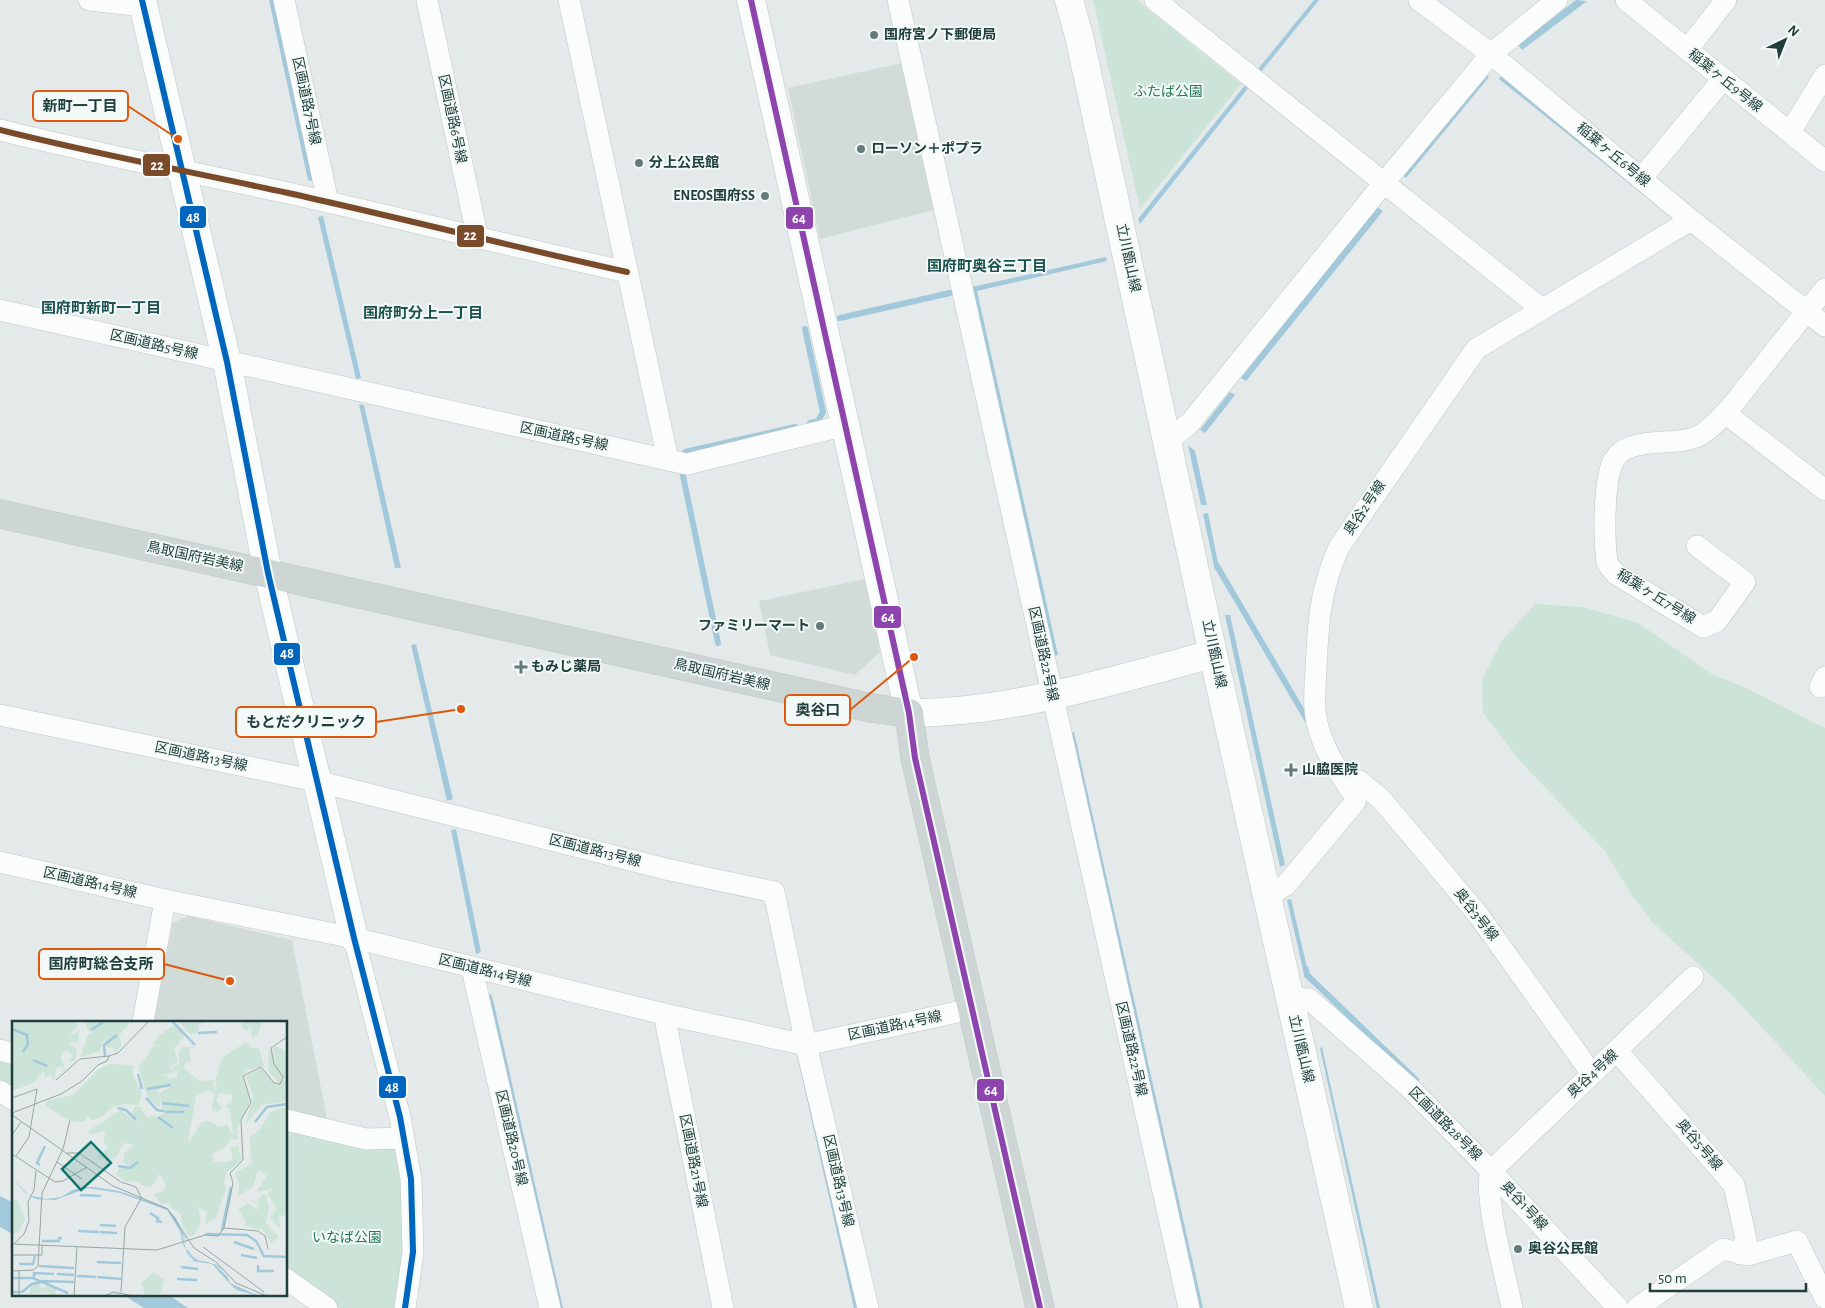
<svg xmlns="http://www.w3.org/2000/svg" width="1825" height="1308" font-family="'Alegreya Sans','Noto Sans JP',sans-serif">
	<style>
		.built { fill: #d1dcd9 }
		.green { fill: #cce4d8 }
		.water { fill: #a2c8dc }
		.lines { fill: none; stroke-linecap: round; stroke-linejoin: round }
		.stream { stroke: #a2c8dc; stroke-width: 6 }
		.street-casing { stroke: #c1c7c6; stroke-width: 22 }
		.secondary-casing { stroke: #bfc7c6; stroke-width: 29 }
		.primary-casing { stroke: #bcc6c5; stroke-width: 29 }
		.street { stroke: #fbfcfc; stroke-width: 21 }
		.secondary { stroke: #fbfcfc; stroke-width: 28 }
		.primary { stroke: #cdd6d5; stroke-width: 28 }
		.bus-1-casing { stroke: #f2f9f7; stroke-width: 10 }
		.bus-2-casing { stroke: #f2f9f7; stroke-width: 10 }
		.bus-3-casing { stroke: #f2f9f7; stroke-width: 10 }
		.bus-1 { stroke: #0065bd; stroke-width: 6 }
		.bus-2 { stroke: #8e44ad; stroke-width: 6 }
		.bus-3 { stroke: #7a4b2a; stroke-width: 6 }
		.poi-dot { fill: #657b79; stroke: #f2f9f7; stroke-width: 2 }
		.labels { text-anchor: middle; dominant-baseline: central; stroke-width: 4; stroke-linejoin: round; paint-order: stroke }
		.poi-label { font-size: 14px; font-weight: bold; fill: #203f3c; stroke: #f2f9f7; text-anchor: start }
		.street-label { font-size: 14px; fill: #203f3c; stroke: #f2f9f7 }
		.park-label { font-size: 14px; fill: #277855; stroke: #f2f9f7 }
		.neighbourhood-label { font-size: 15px; font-weight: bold; fill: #1b524f; stroke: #f2f9f7 }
		.inset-river { fill: none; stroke: #a2c8dc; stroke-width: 2.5 }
		.inset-road { fill: none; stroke: #96a6a4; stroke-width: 1 }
		.view { fill: #0f766e; fill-opacity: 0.15; stroke: #0f766e; stroke-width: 2.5 }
		.inset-edge { fill: none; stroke: #203f3c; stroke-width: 2.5 }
		.leader { fill: none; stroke: #de580e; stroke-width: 2 }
		.callout-dot { fill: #de580e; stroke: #f2f9f7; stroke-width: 2 }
		.callout { fill: #f2f9f7; stroke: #de580e; stroke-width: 2 }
		.callout-label { font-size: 15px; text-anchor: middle; font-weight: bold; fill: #203f3c }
		.line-badge { stroke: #f2f9f7; stroke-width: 2 }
		.badge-label { font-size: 14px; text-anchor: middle; font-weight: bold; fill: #fff }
	</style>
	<rect width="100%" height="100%" fill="#e4eae9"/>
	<!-- built -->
	<g class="built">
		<polygon points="902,63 934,210 820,239 788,88"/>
		<polygon points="865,579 880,652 855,675 770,655 759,601"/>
		<polygon points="188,916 292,940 328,1124 286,1114 286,1022 152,1022 173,923"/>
	</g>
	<!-- green -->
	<g class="green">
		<polygon points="1093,0 1137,0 1241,84 1140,209"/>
		<polygon points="1535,604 1583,607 1638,623 1712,674 1744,687 1825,728 1825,1096 1729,992 1653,923 1633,897 1605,851 1519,760 1483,713 1482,679 1503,639"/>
		<polygon points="0,1059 14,1063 14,1091 0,1082"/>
		<polygon points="286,1124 399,1143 405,1175 401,1308 335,1308 286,1269"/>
	</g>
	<!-- water -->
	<g class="water">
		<polygon points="269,0 276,0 315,182 308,180"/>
		<polygon points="1314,0 1319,0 1261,72 1258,69"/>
		<polygon points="1576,0 1587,1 1522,50 1518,45"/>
		<polygon points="1484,73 1489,77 1406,178 1401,174"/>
		<polygon points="1502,75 1676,221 1499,79"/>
		<polygon points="1246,84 1249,87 1140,224 1138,219"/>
		<polygon points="1377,207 1383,211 1246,381 1241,378"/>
		<polygon points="323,216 361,378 356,379 318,217"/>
		<polygon points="1106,257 1107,261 977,291 1058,655 1054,656 972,287"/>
		<polygon points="1230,392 1235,395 1205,433 1200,430"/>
		<polygon points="359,404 364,405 401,568 395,568"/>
		<polygon points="1188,445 1195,451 1207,505 1201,505"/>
		<polygon points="1208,513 1220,573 1215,570 1203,514"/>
		<polygon points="1225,615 1230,615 1285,865 1280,867"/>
		<polygon points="416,644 453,799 447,801 411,645"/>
		<polygon points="1074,732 1203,1308 1199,1308 1070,733"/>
		<polygon points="456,829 481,952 476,954 451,830"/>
		<polygon points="1291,899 1309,976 1305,978 1287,900"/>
		<polygon points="491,994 494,1004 563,1308 556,1308 486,996"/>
		<polygon points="1322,1047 1380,1308 1377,1308 1320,1048"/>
		<polygon points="797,1055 801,1055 858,1308 854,1308"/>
		<polygon points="0,1196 14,1203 14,1235 0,1227"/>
		<polygon points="122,1294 167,1294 188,1308 144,1308"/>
	</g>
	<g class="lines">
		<!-- stream -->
		<g class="stream">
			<polyline points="840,318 950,293"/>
			<polyline points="805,329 823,412 818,421 810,423"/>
			<polyline points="685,452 795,427"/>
			<polyline points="683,476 718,643"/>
			<polyline points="1217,566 1309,723"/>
			<polyline points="1306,969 1307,975 1416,1080"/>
		</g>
		<!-- street casing -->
		<g class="street-casing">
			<g id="street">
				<polyline points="89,0 144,6"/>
				<polyline points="284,0 328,202"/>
				<polyline points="427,0 478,239"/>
				<polyline points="898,0 1189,1308"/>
				<polyline points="1155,0 1542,309"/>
				<polyline points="1419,0 1491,54 1691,220 1825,326"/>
				<polyline points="1626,0 1825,161"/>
				<polyline points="1687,50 1726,0"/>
				<path d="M0,130C95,154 192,172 288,193C401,218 514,247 627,272"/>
				<polyline points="1790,132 1825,75"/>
				<polyline points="1641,179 1723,79"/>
				<polyline points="0,310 668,460 569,0"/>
				<polyline points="1725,413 1825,490"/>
				<polyline points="1168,441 1190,423 1383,184 1491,54 1557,0"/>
				<polyline points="668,460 687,464 846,425"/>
				<path d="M1697,546L1745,582L1717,621L1703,627L1616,574C1613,570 1608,566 1607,562C1604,539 1603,479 1614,460C1630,433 1679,449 1702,434C1724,419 1740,395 1756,375C1779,346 1802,317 1825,289"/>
				<polyline points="1820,687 1825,677"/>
				<polyline points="0,715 316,781 670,870 774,892 806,1045 868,1308"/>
				<polyline points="1344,777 1359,781 1381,799 1425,851 1479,916 1592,1074"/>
				<polyline points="0,862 165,900 354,938 664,1014 806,1045 971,1009"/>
				<path d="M1268,896L1286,885L1355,802L1356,797C1339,774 1324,751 1317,723C1313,706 1315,687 1316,669C1318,624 1320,589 1339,547L1476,349L1691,220"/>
				<polyline points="354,938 400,1117 411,1179 413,1252 405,1308"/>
				<polyline points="472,969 550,1308"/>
				<path d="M1289,998L1309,999L1411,1089L1491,1171C1483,1198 1506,1276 1512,1308"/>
				<polyline points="664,1014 723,1308"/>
				<polyline points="143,1022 165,900"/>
				<polyline points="0,1050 14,1054"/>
				<polyline points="1617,1051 1734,1185 1746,1239 1740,1254"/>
				<polyline points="0,1091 14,1100"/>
				<polyline points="286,1120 366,1139 404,1138"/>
				<polyline points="286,1279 327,1308"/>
				<polyline points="1618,1308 1491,1171 1693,977"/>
				<polyline points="1637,1308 1723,1249 1748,1255 1797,1241 1825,1298"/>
			</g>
		</g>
		<!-- secondary casing -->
		<g class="secondary-casing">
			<g id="secondary">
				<polyline points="142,0 227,362 268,573 354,938"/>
				<path d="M751,0L909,713C1013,713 1113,680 1213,654"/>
				<polyline points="1069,0 1079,36 1213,654 1359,1308"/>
			</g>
		</g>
		<!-- primary casing -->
		<g class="primary-casing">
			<polyline id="primary" points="0,514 871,708 909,713 915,758 1040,1308"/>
		</g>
		<!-- street -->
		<use href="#street" class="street"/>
		<!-- secondary -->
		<use href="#secondary" class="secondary"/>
		<!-- primary -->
		<use href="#primary" class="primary"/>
		<!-- bus-1 casing -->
		<g class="bus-1-casing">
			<polyline id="bus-1" points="142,0 227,362 268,573 354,938 400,1117 411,1179 413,1252 405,1308"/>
		</g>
		<!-- bus-2 casing -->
		<g class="bus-2-casing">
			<polyline id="bus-2" points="751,0 909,713 915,758 1040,1308"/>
		</g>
		<!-- bus-3 casing -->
		<g class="bus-3-casing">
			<path id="bus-3" d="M0,130C95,154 192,172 288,193C401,218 514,247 627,272"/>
		</g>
		<!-- bus-1 -->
		<use href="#bus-1" class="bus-1"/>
		<!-- bus-2 -->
		<use href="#bus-2" class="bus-2"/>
		<!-- bus-3 -->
		<use href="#bus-3" class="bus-3"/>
	</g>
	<!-- markers -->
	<g class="poi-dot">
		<circle cx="874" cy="35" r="5"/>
		<circle cx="861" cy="149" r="5"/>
		<circle cx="639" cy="163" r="5"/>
		<circle cx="765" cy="196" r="5"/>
		<circle cx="820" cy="626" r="5"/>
		<path d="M518.5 659.5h5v5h5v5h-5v5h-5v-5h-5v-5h5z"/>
		<path d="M1288.5 762.5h5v5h5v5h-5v5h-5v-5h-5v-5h5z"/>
		<circle cx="1518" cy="1249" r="5"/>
	</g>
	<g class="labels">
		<!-- poi labels -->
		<g class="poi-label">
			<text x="884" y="35">国府宮ノ下郵便局</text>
			<text x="871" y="149">ローソン＋ポプラ</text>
			<text x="649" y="163">分上公民館</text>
			<text x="755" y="196" text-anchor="end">ENEOS国府SS</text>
			<text x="810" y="626" text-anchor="end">ファミリーマート</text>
			<text x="531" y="667">もみじ薬局</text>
			<text x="1302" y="770">山脇医院</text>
			<text x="1528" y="1249">奥谷公民館</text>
		</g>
		<!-- street labels -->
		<g class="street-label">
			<text transform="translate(1725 81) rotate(39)">稲葉ヶ丘9号線</text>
			<text transform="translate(306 101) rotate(78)">区画道路7号線</text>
			<text transform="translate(452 119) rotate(78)">区画道路6号線</text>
			<text transform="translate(1613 155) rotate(40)">稲葉ヶ丘6号線</text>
			<text transform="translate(1128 258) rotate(78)">立川甑山線</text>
			<text transform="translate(154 345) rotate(13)">区画道路5号線</text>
			<text transform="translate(564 437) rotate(12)">区画道路5号線</text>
			<text transform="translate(1365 508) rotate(-56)">奥谷2号線</text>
			<text transform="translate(195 557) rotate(12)">鳥取国府岩美線</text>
			<text transform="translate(1656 597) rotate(32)">稲葉ヶ丘7号線</text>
			<text transform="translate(1043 654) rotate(78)">区画道路22号線</text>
			<text transform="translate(1214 654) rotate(78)">立川甑山線</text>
			<text transform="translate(722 675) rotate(13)">鳥取国府岩美線</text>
			<text transform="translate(201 757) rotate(12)">区画道路13号線</text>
			<text transform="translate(595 851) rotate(14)">区画道路13号線</text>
			<text transform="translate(90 883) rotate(13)">区画道路14号線</text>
			<text transform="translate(1476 915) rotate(52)">奥谷3号線</text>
			<text transform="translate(485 971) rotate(14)">区画道路14号線</text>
			<text transform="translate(895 1026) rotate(-12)">区画道路14号線</text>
			<text transform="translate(1131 1049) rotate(77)">区画道路22号線</text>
			<text transform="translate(1301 1049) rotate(77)">立川甑山線</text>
			<text transform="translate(1593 1074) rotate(-43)">奥谷4号線</text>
			<text transform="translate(1445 1124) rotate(45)">区画道路28号線</text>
			<text transform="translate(511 1138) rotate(77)">区画道路20号線</text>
			<text transform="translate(1699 1145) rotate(49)">奥谷5号線</text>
			<text transform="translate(693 1161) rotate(79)">区画道路21号線</text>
			<text transform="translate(838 1181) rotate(77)">区画道路13号線</text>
			<text transform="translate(1524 1206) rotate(47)">奥谷1号線</text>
		</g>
		<!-- park labels -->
		<g class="park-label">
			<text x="1168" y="92">ふたば公園</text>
			<text x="347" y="1238">いなば公園</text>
		</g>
		<!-- neighbourhood labels -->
		<g class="neighbourhood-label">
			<text x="987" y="266">国府町奥谷三丁目</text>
			<text x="101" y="308">国府町新町一丁目</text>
			<text x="423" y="313">国府町分上一丁目</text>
		</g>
	</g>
	<!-- overview -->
	<g transform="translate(12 1021)">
		<rect width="275" height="275" fill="#e4eae9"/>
		<path d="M0,0H63L66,4L57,15L67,10V20L57,22L65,28L63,41L57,40L61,33L54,29L49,35L53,49L47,55L52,48L49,45L44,47L43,59L38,54L33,57L32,50L21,62L0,70ZM74,0H119L107,15L110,24L103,32L101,26L95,27L92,18L88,30L68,36L76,14L81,11L75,8ZM230,0H250L246,13L240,17L239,6L234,10L229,5ZM167,1L194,0V1L187,3L186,11L179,14ZM164,3L173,14L162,28L166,41L157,46L163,51L147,55L155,54L159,63L146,69L149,83L146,86L136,78L126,45L137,33L139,26H144L141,23L146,15ZM234,21L240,27H247L252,45L235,49L230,55L238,79L225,108L226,118L218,119L214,126L200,133L201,140L217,141L221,136L218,127L226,124L230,139L215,151L212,160L214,169L204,197L193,204L195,191L186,186L189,201L182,214L177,215L170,205L169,193L157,185L158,182L149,183L142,173L151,170L154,164L147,153L140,165L134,166L124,160L114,161L104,153L107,148L117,146L111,142L112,132L122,124L112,122L103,138L84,137L96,126L91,120L94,110L77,114L76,110L109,89L125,102L120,90L123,85L129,86L135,97L142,94L145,97L152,92L147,72L160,65L157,58L165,56V50L159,47L167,43V29L171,26H184L177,27L179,40L172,43V47L187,60L202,59V65L204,67L200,69H204L205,67L203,59L210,37ZM196,69L203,72L200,85L202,94V89L206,91L210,87L204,79L208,72L220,74V81L213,85L218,88L221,111L225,114L220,113L215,103L207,106L197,100L190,101L176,122L184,75ZM265,25L275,31V80L250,84L233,104L241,76L234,55L249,47L264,64L272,58L263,42L261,27ZM257,27L270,56L267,62L256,50ZM96,43L121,44V54L130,72L127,84L110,83L103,87V84L88,97L79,99L76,95L73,100L65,101L54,98L33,84L36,79L62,74L85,49ZM275,86V194L267,195L268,207L258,197L265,188L256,173L260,168L244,171L255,155L246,149L241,166L226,175L227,163L223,152L240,142L237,117L248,108L258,91ZM250,173L254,174L257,187L254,202L267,216L259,222L251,209L233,205V198L226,189L236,182L245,189L247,182L239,181L246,180ZM0,177L6,180L13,198L8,209L0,215ZM142,251L152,259L149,272L133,274L129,262ZM26,262L31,268L35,265L44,268V275H35L37,271L18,273V266Z" fill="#cce4d8" fill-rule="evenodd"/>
		<path d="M0,156L16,174L34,178L49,176L61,169L72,166H80L107,170L153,186L164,197L173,216L183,217L173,216L175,222L170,212L174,229L177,230L180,235L188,238L179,235L175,230L177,234L188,240L195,241L205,244L213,251L202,244L215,255L218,262L247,275L225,269L219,264L200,243L180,240L182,239L176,234L171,223L168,210L155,189L108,172L76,167L43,179L24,178L13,172Z" fill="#a2c8dc"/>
		<path class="inset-river" d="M161,1L183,24M0,8L15,14L16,23L11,31M79,9L93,0M186,12L205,11M93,35L92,24L105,14M21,39L35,45M126,53L130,68M135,68L159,64M134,77L145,89L152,90M150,82L177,85M106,87L114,89L124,99M153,91H172M146,96L161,107M243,101L255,86L275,83M28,144L25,142L33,125M106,145L118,147L126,141M68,174L89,175M138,192L146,197L145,200L150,201M88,204L104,205M210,209L219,166M66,210L87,211M88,211L105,212M193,213L235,214L244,220L252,235L275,236M30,220H47V217H50M222,221L242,228M229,234L245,237M85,241L109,242M7,243H21L23,235M246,244V250H262M27,245L62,247M169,246L186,248M45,253L62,254M65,255L84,256M22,256V252L42,253M85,256L109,258M0,257H21L56,272M165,258L185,259M29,260L62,261M0,271H10L20,263L29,261"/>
		<path class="inset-road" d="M44,59L68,38L97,35M0,77L25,68L17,116L4,135M0,92L49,73L70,60L86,44L95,40L97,35L106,32L137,0M0,94L101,165L156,188L182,227L204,241L224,262L255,275M0,114L9,101M55,132H67L109,161L124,166L129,176M0,133L43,161L51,160L75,146M45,141L70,158M212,207L246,210L253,215L256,228M177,219L193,214L206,215L212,207L221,162L218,152L231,139L229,99L239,81L231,55L249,46L262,62L268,63L271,56L262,43L259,27L275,16M3,222L12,213L17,200L16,181L22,169L24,150M0,223L145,229L177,219M191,226L252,271M0,234H30V224M0,250L21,249L26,245L30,172L51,128L58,99M109,271L113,206L130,176M7,275V250M62,275L65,226M93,275L101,271L122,275"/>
		<path class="view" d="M79,121L99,142L69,169L50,148Z"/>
		<rect width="275" height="275" class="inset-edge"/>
	</g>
	<!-- callouts -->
	<path class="leader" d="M178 139L128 106M914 657L850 710M461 709L376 722M230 981L164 964"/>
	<g class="callout-dot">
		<circle cx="178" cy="139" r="5"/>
		<circle cx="914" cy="657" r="5"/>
		<circle cx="461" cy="709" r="5"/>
		<circle cx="230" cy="981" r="5"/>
	</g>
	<g class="callout">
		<rect x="33" y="91" width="95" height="30" rx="5"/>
		<rect x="785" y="695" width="65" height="30" rx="5"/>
		<rect x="236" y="707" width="140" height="30" rx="5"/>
		<rect x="39" y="949" width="125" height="30" rx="5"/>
	</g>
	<g class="callout-label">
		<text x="80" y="111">新町一丁目</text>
		<text x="818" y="715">奥谷口</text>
		<text x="306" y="727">もとだクリニック</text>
		<text x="101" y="969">国府町総合支所</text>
	</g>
	<g class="line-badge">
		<rect x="142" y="153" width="29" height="24" rx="5" fill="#7a4b2a"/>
		<rect x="179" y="205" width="28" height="24" rx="5" fill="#0065bd"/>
		<rect x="785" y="206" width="29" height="24" rx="5" fill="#8e44ad"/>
		<rect x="456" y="224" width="29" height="24" rx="5" fill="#7a4b2a"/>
		<rect x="873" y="605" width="29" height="24" rx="5" fill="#8e44ad"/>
		<rect x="273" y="642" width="28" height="24" rx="5" fill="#0065bd"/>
		<rect x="378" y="1075" width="29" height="24" rx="5" fill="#0065bd"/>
		<rect x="976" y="1078" width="29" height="24" rx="5" fill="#8e44ad"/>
	</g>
	<g class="badge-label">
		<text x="157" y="170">22</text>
		<text x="193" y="222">48</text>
		<text x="799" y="223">64</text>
		<text x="470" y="240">22</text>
		<text x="888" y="622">64</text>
		<text x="287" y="658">48</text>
		<text x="392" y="1092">48</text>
		<text x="991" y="1095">64</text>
	</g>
	<!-- north arrow -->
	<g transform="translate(1785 40) rotate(43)" stroke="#f2f9f7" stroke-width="4" paint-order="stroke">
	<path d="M0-4L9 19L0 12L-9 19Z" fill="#203f3c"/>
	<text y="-8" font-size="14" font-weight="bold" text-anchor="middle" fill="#203f3c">N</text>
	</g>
	<!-- scale -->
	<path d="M1650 1283v8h156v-8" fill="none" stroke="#203f3c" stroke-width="2.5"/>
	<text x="1658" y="1283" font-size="15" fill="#203f3c" stroke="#f2f9f7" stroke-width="4" paint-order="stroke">50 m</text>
</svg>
